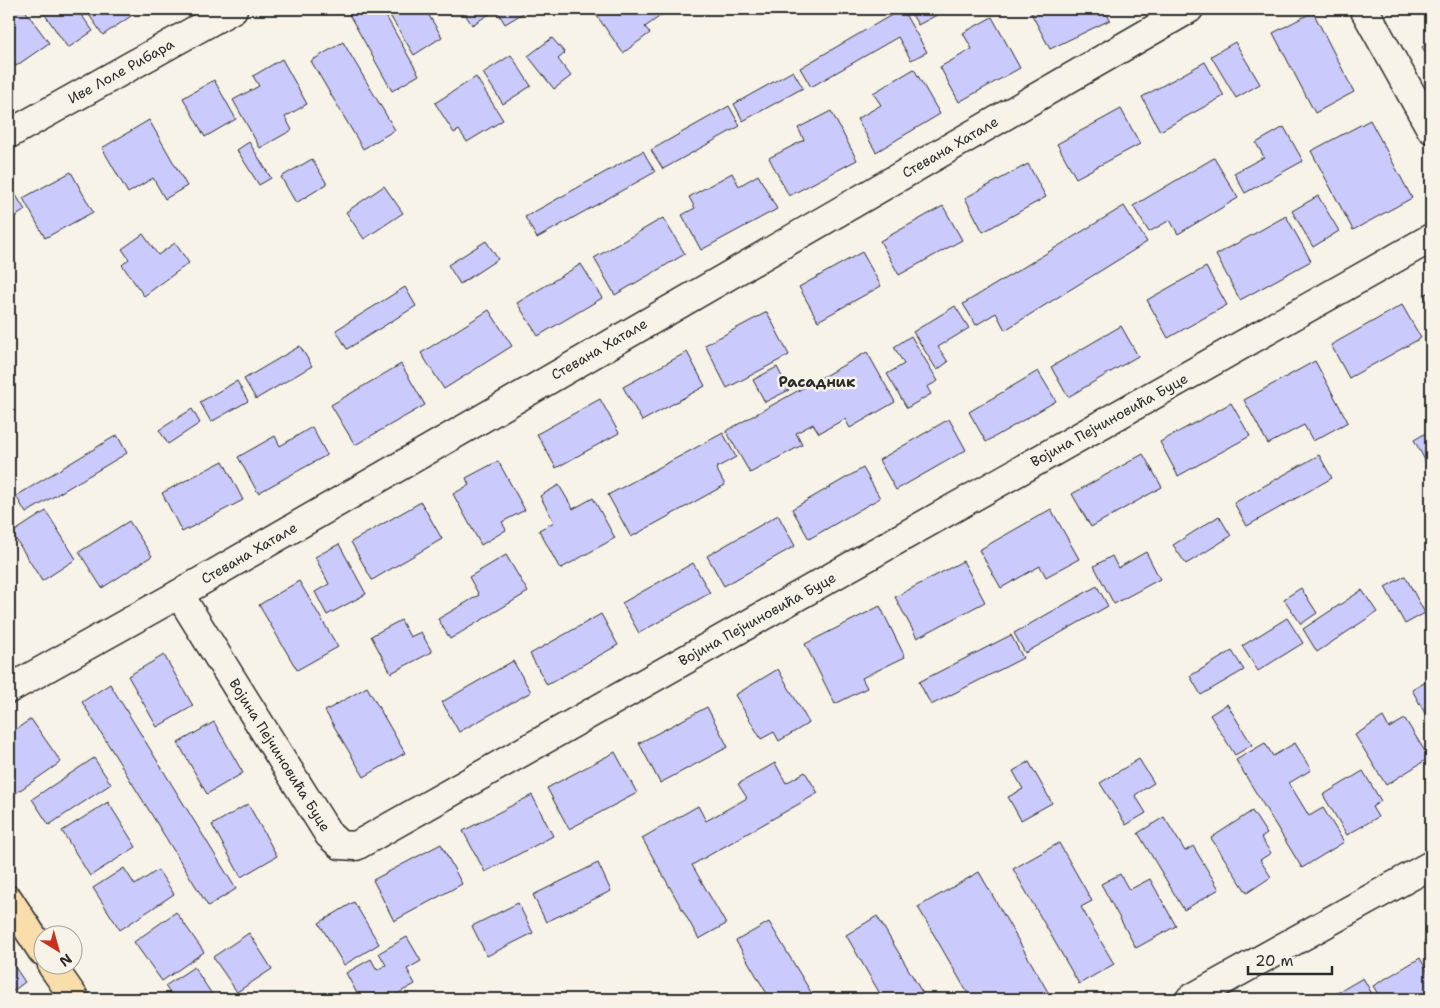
<svg xmlns="http://www.w3.org/2000/svg" width="1440" height="1008" font-family="'Shantell Sans',sans-serif">
	<style>
		.building { fill: #cacafd; stroke: #2b2b2b }
		.lines { fill: none; stroke-linecap: round; stroke-linejoin: round }
		.minor-casing { stroke: #2b2b2b; stroke-width: 31 }
		.major-casing { stroke: #2b2b2b; stroke-width: 31 }
		.minor { stroke: #f7f3e8; stroke-width: 28 }
		.major { stroke: #f9ddab; stroke-width: 28 }
		.labels { text-anchor: middle; dominant-baseline: central; stroke-width: 5; stroke-linejoin: round; paint-order: stroke }
		.street-label { font-size: 14px; fill: #2b2b2b; stroke: #f7f3e8 }
		.neighbourhood-label { font-size: 15px; font-weight: bold; fill: #2b2b2b; stroke: #f7f3e8 }
	</style>
	<rect width="100%" height="100%" fill="#f7f3e8"/>
	<filter id="ink" filterUnits="userSpaceOnUse"><feTurbulence type="fractalNoise" baseFrequency=".02" numOctaves="2"/><feDisplacementMap in="SourceGraphic" scale="10" xChannelSelector="R" yChannelSelector="G"/><feConvolveMatrix kernelMatrix="1 2 1 2 8 2 1 2 1" color-interpolation-filters="sRGB"/></filter>
	<g filter="url(#ink)">
		<!-- building -->
		<g class="building">
			<polygon points="13,9 24,9 49,43 16,66 9,56 9,12"/>
			<polygon points="41,9 77,9 93,31 68,48"/>
			<polygon points="85,9 130,9 134,14 103,35"/>
			<polygon points="346,9 382,9 419,75 392,91"/>
			<polygon points="386,9 425,9 442,37 414,55"/>
			<polygon points="462,9 488,9 491,13 472,25"/>
			<polygon points="496,9 530,9 505,24"/>
			<polygon points="592,9 670,9 645,27 650,33 623,53"/>
			<polygon points="902,9 927,52 911,60 898,37 811,87 800,68"/>
			<polygon points="909,9 948,9 918,25"/>
			<polygon points="1039,9 1104,9 1110,20 1050,49 1031,13"/>
			<polygon points="1313,12 1354,92 1315,113 1273,33"/>
			<polygon points="992,17 1020,68 959,102 940,67 972,49 963,33"/>
			<polygon points="552,38 565,53 558,59 571,76 554,89 528,56"/>
			<polygon points="1431,41 1431,61 1422,47"/>
			<polygon points="343,42 395,130 363,149 311,61"/>
			<polygon points="1235,42 1260,84 1236,98 1211,56"/>
			<polygon points="511,55 531,86 503,104 483,73"/>
			<polygon points="282,59 307,104 285,117 292,130 260,148 233,100 259,86 253,76"/>
			<polygon points="1205,62 1224,96 1160,131 1142,97"/>
			<polygon points="914,69 940,114 876,152 857,119 881,105 873,93"/>
			<polygon points="793,71 803,88 743,121 734,104"/>
			<polygon points="476,77 503,120 467,142 459,130 454,133 435,103"/>
			<polygon points="214,80 236,119 205,137 183,98"/>
			<polygon points="729,106 740,126 663,169 651,150"/>
			<polygon points="1121,109 1140,144 1076,178 1057,144"/>
			<polygon points="831,111 857,160 789,196 769,158 804,140 798,128"/>
			<polygon points="149,120 187,186 165,199 153,178 128,193 102,148"/>
			<polygon points="1370,120 1412,198 1353,230 1311,151"/>
			<polygon points="1284,127 1303,161 1245,193 1234,173 1264,157 1256,143"/>
			<polygon points="249,142 271,178 259,185 237,150"/>
			<polygon points="643,151 655,172 537,238 525,217"/>
			<polygon points="1214,158 1238,198 1178,234 1170,220 1149,232 1133,206"/>
			<polygon points="312,159 327,184 296,203 281,177"/>
			<polygon points="1028,164 1046,197 983,232 965,198"/>
			<polygon points="71,172 93,212 45,238 23,198"/>
			<polygon points="732,173 739,186 758,175 777,209 701,250 682,215 695,208 689,197"/>
			<polygon points="384,186 403,213 364,239 346,212"/>
			<polygon points="11,187 25,210 9,221 9,188"/>
			<polygon points="1318,196 1339,231 1313,247 1292,211"/>
			<polygon points="943,206 962,240 899,275 880,241"/>
			<polygon points="1124,206 1147,242 1005,330 996,313 976,325 963,304"/>
			<polygon points="1286,216 1311,261 1240,300 1216,255"/>
			<polygon points="663,218 685,254 615,295 594,258"/>
			<polygon points="143,234 158,255 175,243 189,263 144,296 122,265 129,259 122,249"/>
			<polygon points="486,241 498,259 460,284 448,265"/>
			<polygon points="862,252 881,286 818,321 799,287"/>
			<polygon points="581,264 602,298 538,336 517,303"/>
			<polygon points="1206,267 1227,305 1168,338 1147,300"/>
			<polygon points="405,287 416,306 347,349 336,330"/>
			<polygon points="1431,291 1431,308 1424,295"/>
			<polygon points="1402,305 1421,338 1349,378 1331,345"/>
			<polygon points="955,306 969,328 938,347 948,362 937,370 913,332"/>
			<polygon points="489,310 512,346 444,389 421,353"/>
			<polygon points="767,312 789,355 727,388 705,345"/>
			<polygon points="1121,326 1138,356 1068,397 1051,367"/>
			<polygon points="911,336 938,381 927,387 931,394 907,408 887,374 904,364 894,347"/>
			<polygon points="300,346 312,366 256,399 244,379"/>
			<polygon points="687,352 705,386 642,421 623,387"/>
			<polygon points="867,352 895,402 850,428 845,419 819,433 813,424 796,433 802,445 750,473 726,431"/>
			<polygon points="1315,361 1348,422 1313,441 1304,425 1268,444 1244,400"/>
			<polygon points="401,364 425,405 355,445 331,405"/>
			<polygon points="777,367 789,390 765,402 753,380"/>
			<polygon points="1038,371 1056,401 986,442 969,412"/>
			<polygon points="237,381 248,401 211,422 200,402"/>
			<polygon points="600,399 619,433 556,468 537,434"/>
			<polygon points="1231,403 1250,436 1178,476 1160,442"/>
			<polygon points="192,409 200,423 168,444 159,430"/>
			<polygon points="949,419 966,450 896,490 879,460"/>
			<polygon points="312,427 327,455 258,493 238,457 275,436 280,446"/>
			<polygon points="1431,430 1431,471 1414,440"/>
			<polygon points="723,433 736,457 716,468 725,485 631,537 608,495"/>
			<polygon points="117,435 127,453 26,513 16,496"/>
			<polygon points="1143,454 1162,487 1091,527 1072,494"/>
			<polygon points="1319,455 1332,478 1247,526 1234,503"/>
			<polygon points="223,461 243,500 182,532 162,493"/>
			<polygon points="498,461 525,510 502,522 506,530 481,545 453,494 469,485 466,478"/>
			<polygon points="863,468 880,498 809,539 792,509"/>
			<polygon points="559,485 573,509 593,498 615,538 560,569 539,530 554,522 540,496"/>
			<polygon points="421,502 442,539 372,580 351,542"/>
			<polygon points="1051,509 1079,559 1046,577 1040,566 1001,588 979,550"/>
			<polygon points="46,511 76,559 42,581 12,533"/>
			<polygon points="778,515 795,546 724,586 707,556"/>
			<polygon points="1219,516 1231,536 1186,564 1173,545"/>
			<polygon points="129,521 152,556 102,588 79,552"/>
			<polygon points="339,544 366,594 327,615 315,592 329,584 315,557"/>
			<polygon points="1146,552 1160,579 1114,604 1094,566 1112,556 1118,568"/>
			<polygon points="506,555 528,592 450,639 438,619 479,595 469,577"/>
			<polygon points="963,561 985,602 917,638 895,597"/>
			<polygon points="693,563 710,593 639,633 622,603"/>
			<polygon points="1405,576 1425,613 1405,624 1385,587"/>
			<polygon points="299,581 338,647 297,670 259,605"/>
			<polygon points="1097,586 1108,606 1025,653 1014,633"/>
			<polygon points="1301,588 1317,613 1301,624 1284,599"/>
			<polygon points="1362,590 1377,612 1317,652 1303,629"/>
			<polygon points="9,595 15,605 9,609"/>
			<polygon points="880,606 905,657 862,678 867,688 835,704 805,644"/>
			<polygon points="601,614 618,645 547,685 530,654"/>
			<polygon points="1287,618 1303,643 1258,671 1242,646"/>
			<polygon points="401,620 410,637 421,632 432,652 391,673 371,636"/>
			<polygon points="1011,635 1023,658 931,705 919,682"/>
			<polygon points="1232,651 1244,670 1201,695 1190,676"/>
			<polygon points="164,655 193,706 157,727 128,676"/>
			<polygon points="513,661 531,692 459,732 442,702"/>
			<polygon points="778,669 809,723 779,741 774,732 761,739 735,695"/>
			<polygon points="1431,679 1431,724 1412,690"/>
			<polygon points="110,684 236,889 208,906 82,702"/>
			<polygon points="367,687 405,753 364,777 325,711"/>
			<polygon points="1227,704 1252,745 1235,755 1210,715"/>
			<polygon points="707,707 728,747 660,783 639,743"/>
			<polygon points="1383,717 1389,728 1405,719 1429,758 1386,785 1355,735"/>
			<polygon points="31,719 61,762 10,797 9,734"/>
			<polygon points="214,722 243,773 207,794 178,743"/>
			<polygon points="1265,743 1273,756 1295,743 1311,770 1289,783 1309,816 1323,808 1344,842 1302,868 1236,760"/>
			<polygon points="615,752 637,793 569,829 547,788"/>
			<polygon points="94,758 111,784 49,825 32,799"/>
			<polygon points="1139,759 1154,783 1135,795 1146,813 1126,825 1100,783"/>
			<polygon points="1029,762 1052,803 1021,820 1008,797 1023,789 1013,771"/>
			<polygon points="775,763 786,783 805,772 818,793 692,865 726,924 699,939 642,838 698,806 706,821 747,798 738,784"/>
			<polygon points="1363,771 1381,801 1372,807 1378,817 1347,835 1323,795"/>
			<polygon points="532,795 553,836 485,872 463,831"/>
			<polygon points="108,802 136,847 90,876 62,831"/>
			<polygon points="248,804 277,856 241,877 212,825"/>
			<polygon points="1252,811 1267,834 1261,838 1271,853 1260,860 1271,877 1247,893 1211,838"/>
			<polygon points="1164,817 1185,851 1193,846 1219,889 1184,910 1138,833"/>
			<polygon points="1059,843 1092,901 1081,907 1114,964 1079,984 1013,869"/>
			<polygon points="441,844 462,884 394,921 373,880"/>
			<polygon points="598,863 611,891 546,922 533,895"/>
			<polygon points="124,868 135,885 158,870 174,894 120,930 93,888"/>
			<polygon points="979,872 1052,999 971,999 918,907"/>
			<polygon points="1120,874 1129,890 1150,879 1176,926 1136,948 1101,884"/>
			<polygon points="354,902 379,944 344,965 319,923"/>
			<polygon points="518,903 533,933 487,956 472,926"/>
			<polygon points="176,912 204,952 162,981 134,942"/>
			<polygon points="877,916 926,999 883,999 846,935"/>
			<polygon points="769,922 815,999 770,999 736,941"/>
			<polygon points="249,933 272,969 237,992 213,957"/>
			<polygon points="1431,936 1431,953 1424,941"/>
			<polygon points="407,937 421,961 407,969 415,984 388,999 360,999 346,973 371,959 377,970 386,965 379,953"/>
			<polygon points="9,958 25,982 9,994"/>
			<polygon points="1420,958 1431,978 1431,999 1381,999 1373,986"/>
			<polygon points="194,967 215,999 174,999 165,986"/>
			<polygon points="1363,978 1375,999 1334,999 1332,996"/>
			<polygon points="35,993 39,999 25,999"/>
		</g>
		<g class="lines">
			<!-- minor casing -->
			<g class="minor-casing">
				<g id="minor">
					<polyline points="1364,9 1431,129"/>
					<polyline points="9,134 233,9"/>
					<polyline points="179,594 329,835 340,845 356,846 1431,238"/>
					<polyline points="9,689 179,594 1189,9"/>
					<polyline points="1190,999 1431,865"/>
				</g>
			</g>
			<!-- major casing -->
			<g class="major-casing">
				<g id="major">
					<polyline points="9,900 42,951"/>
					<polyline points="52,966 75,999"/>
				</g>
			</g>
			<!-- minor -->
			<use href="#minor" class="minor"/>
			<!-- major -->
			<use href="#major" class="major"/>
		</g>
	</g>
	<g class="labels">
		<!-- street labels -->
		<g class="street-label">
			<text transform="translate(121 71) rotate(-29)">Иве Лоле Рибара</text>
			<text transform="translate(950 147) rotate(-30)">Стевана Хатале</text>
			<text transform="translate(599 349) rotate(-30)">Стевана Хатале</text>
			<text transform="translate(1109 420) rotate(-29)">Војина Пејчиновића Буце</text>
			<text transform="translate(249 553) rotate(-30)">Стевана Хатале</text>
			<text transform="translate(757 619) rotate(-29)">Војина Пејчиновића Буце</text>
			<text transform="translate(280 755) rotate(58)">Војина Пејчиновића Буце</text>
		</g>
		<!-- neighbourhood labels -->
		<g class="neighbourhood-label">
			<text x="817" y="382">Расадник</text>
		</g>
	</g>
	<!-- margin -->
	<rect width="1440" height="1008" fill="none" stroke="#f7f3e8" stroke-width="30"/>
	<rect x="15" y="15" width="1410" height="978" fill="none" stroke="#2b2b2b" stroke-width="2" filter="url(#ink)"/>
	<!-- north arrow -->
	<g transform="translate(58 950) rotate(143)"><circle r="24" fill="#f7f3e8" stroke="#a5a39c"/>
	<path d="M0-4L9 19L0 12L-9 19Z" fill="#c8321e"/>
	<text y="-8" font-size="14" font-weight="bold" text-anchor="middle" fill="#2b2b2b">N</text>
	</g>
	<!-- scale -->
	<path d="M1248 966v8h84v-8" fill="none" stroke="#2b2b2b" stroke-width="2.5"/>
	<text x="1255" y="966" font-size="15" fill="#2b2b2b" stroke="#f7f3e8" stroke-width="4" paint-order="stroke">20 m</text>
</svg>
